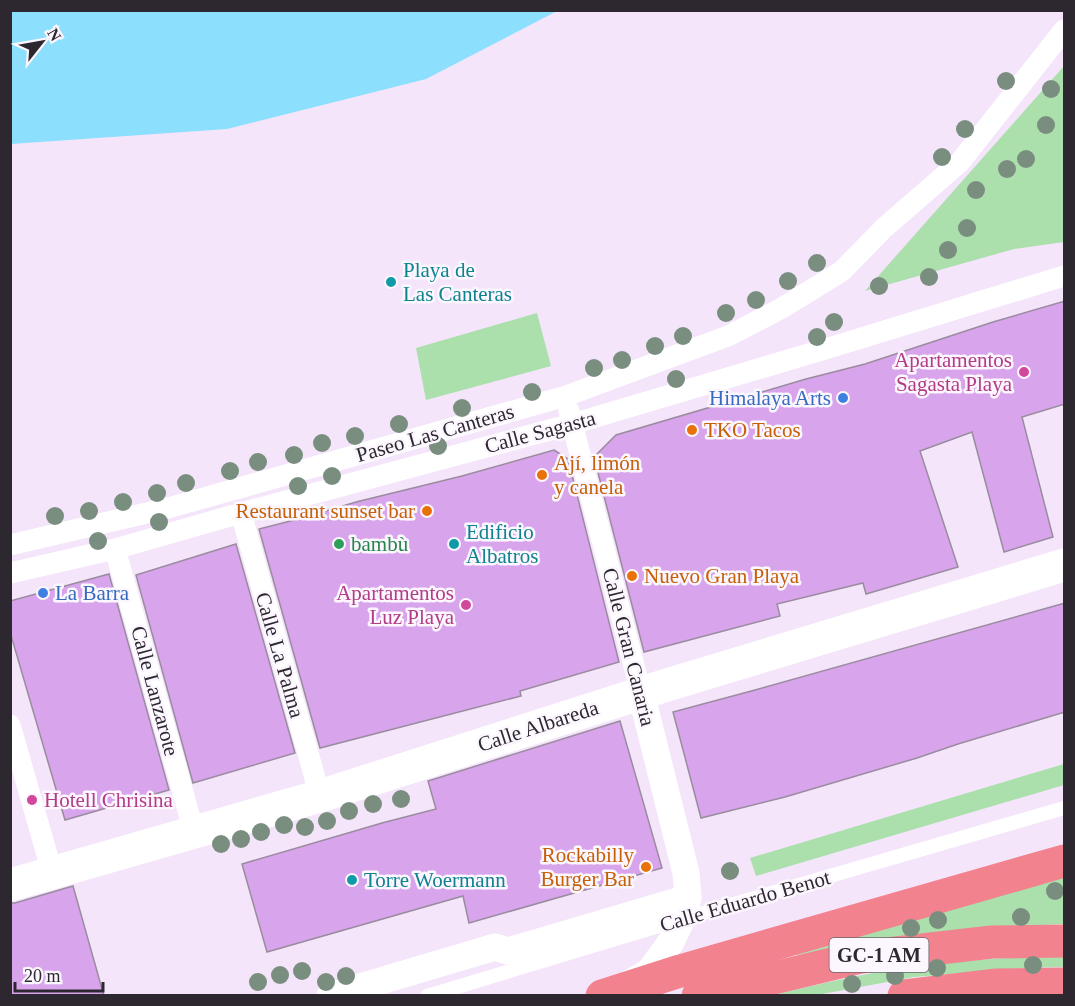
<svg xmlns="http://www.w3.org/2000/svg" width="1075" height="1006" font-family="Georgia,serif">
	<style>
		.green { fill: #abdfac }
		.water { fill: #8cdffd }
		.building { fill: #d8a4ec; stroke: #9a8c9f; stroke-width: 1.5 }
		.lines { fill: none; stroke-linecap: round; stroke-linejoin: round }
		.service { stroke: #fff; stroke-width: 14 }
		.pedestrian { stroke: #fff; stroke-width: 21 }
		.minor { stroke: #fff; stroke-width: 27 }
		.tertiary { stroke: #fff; stroke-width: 33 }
		.trunk { stroke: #f2828e; stroke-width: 33 }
		.tree { fill: #7a8e80 }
		.culture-dot { fill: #0f9aa8; stroke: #fcf6fe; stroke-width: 2 }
		.hotel-dot { fill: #d1479c; stroke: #fcf6fe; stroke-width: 2 }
		.shop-dot { fill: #3f7fe0; stroke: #fcf6fe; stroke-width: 2 }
		.food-dot { fill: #e8710a; stroke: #fcf6fe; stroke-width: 2 }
		.leisure-dot { fill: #2e9e5b; stroke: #fcf6fe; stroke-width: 2 }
		.labels { text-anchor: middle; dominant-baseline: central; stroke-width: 5; stroke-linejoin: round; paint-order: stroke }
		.shield { fill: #fcf6fe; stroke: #6b666e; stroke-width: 1.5 }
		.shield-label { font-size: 20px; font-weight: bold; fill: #2d2830 }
		.culture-label { font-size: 21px; fill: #0d838f; stroke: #fcf6fe; text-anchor: start }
		.hotel-label { font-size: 21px; fill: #b23c85; stroke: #fcf6fe; text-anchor: end }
		.shop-label { font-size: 21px; fill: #366cbe; stroke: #fcf6fe; text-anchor: end }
		.food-label { font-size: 21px; fill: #c56008; stroke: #fcf6fe; text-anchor: start }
		.street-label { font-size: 21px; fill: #2d2830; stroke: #fcf6fe }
		.leisure-label { font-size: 21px; fill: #27864d; stroke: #fcf6fe; text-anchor: start }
	</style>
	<rect width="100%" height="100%" fill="#f4e5fa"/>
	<!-- green -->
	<g class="green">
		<polygon points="1064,66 1064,242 1014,249 865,291"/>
		<polygon points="537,313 551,366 426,400 416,348"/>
		<polygon points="1064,764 1064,785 756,876 750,858"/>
		<polygon points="1064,875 1064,924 999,927 797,955 796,953"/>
		<path d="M1064,955V967L1024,968L914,977L817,995L771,996C816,984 863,974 910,967C961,960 1013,957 1064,955Z"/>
	</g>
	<!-- water -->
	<polygon class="water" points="11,10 557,10 557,11 426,79 227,129 11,144"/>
	<!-- building -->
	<g class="building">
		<polygon points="1065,301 1065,404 1022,417 1053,537 1004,552 972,432 920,451 958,567 866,594 863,583 777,604 780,616 644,652 594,457 616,435 806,379 865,364 993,322"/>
		<polygon points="554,450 568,459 619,662 520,691 521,696 320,748 259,529 306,517 356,502 462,476"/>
		<polygon points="236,544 295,753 193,783 136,575"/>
		<polygon points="109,574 169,790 65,820 10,632 10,601"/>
		<polygon points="1065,603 1065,712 958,744 917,758 785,797 701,818 673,712 755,690"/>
		<polygon points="620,721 662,868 469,923 463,896 267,952 242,864 382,823 436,809 428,781"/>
		<polygon points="73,886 104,996 10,996 10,903 15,903"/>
	</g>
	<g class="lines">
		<!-- service -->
		<polyline class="service" points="427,996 682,919 1064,808"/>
		<!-- pedestrian -->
		<g class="pedestrian">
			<polyline points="569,411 641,693"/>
			<polyline points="241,513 320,796"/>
			<polyline points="10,545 168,508 566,396 728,336 782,308 842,271 884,228 960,162 1064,30"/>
			<polyline points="115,549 194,832"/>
			<polyline points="10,573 115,549 241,513 572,424 832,347 1064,276"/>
			<polyline points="10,725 52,872"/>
		</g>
		<!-- minor -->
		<g class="minor">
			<polyline points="630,983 649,972 671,942 682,919 688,898 686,873 641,693"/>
			<polyline points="330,996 495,947 508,951 688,898"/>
		</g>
		<!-- tertiary -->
		<polyline class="tertiary" points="10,885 320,796 667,685 1064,565"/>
		<!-- trunk -->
		<g class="trunk">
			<polyline points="602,996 680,971 1064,861"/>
			<polyline points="698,996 861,957 992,942 1064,941"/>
			<polyline points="904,996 997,985 1064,984"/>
		</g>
	</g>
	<!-- trees -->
	<g class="tree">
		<circle cx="1006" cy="81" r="9"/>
		<circle cx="1051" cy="89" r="9"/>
		<circle cx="1046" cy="125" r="9"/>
		<circle cx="965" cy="129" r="9"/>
		<circle cx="942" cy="157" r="9"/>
		<circle cx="1026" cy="159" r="9"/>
		<circle cx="1007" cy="169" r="9"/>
		<circle cx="976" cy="190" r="9"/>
		<circle cx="967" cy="228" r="9"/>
		<circle cx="948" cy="250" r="9"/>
		<circle cx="817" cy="263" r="9"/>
		<circle cx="929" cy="277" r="9"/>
		<circle cx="788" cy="281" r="9"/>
		<circle cx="879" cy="286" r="9"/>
		<circle cx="756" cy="300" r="9"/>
		<circle cx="726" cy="313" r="9"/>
		<circle cx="834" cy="322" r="9"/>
		<circle cx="683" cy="336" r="9"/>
		<circle cx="817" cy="337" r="9"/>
		<circle cx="655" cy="346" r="9"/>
		<circle cx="622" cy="360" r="9"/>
		<circle cx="594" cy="368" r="9"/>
		<circle cx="676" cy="379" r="9"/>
		<circle cx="532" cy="392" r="9"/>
		<circle cx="462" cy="408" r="9"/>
		<circle cx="399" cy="424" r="9"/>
		<circle cx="355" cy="436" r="9"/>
		<circle cx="322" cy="443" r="9"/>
		<circle cx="438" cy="446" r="9"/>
		<circle cx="294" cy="455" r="9"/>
		<circle cx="258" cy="462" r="9"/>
		<circle cx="230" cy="471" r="9"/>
		<circle cx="332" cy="476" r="9"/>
		<circle cx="186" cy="483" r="9"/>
		<circle cx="298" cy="486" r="9"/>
		<circle cx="157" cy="493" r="9"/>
		<circle cx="123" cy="502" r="9"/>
		<circle cx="89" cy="511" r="9"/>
		<circle cx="55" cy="516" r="9"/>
		<circle cx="159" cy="522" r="9"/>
		<circle cx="98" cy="541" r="9"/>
		<circle cx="401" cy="799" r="9"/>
		<circle cx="373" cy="804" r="9"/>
		<circle cx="349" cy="811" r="9"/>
		<circle cx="327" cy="821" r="9"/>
		<circle cx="284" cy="825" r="9"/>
		<circle cx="305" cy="827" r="9"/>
		<circle cx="261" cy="832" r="9"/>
		<circle cx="241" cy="839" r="9"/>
		<circle cx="221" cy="844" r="9"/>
		<circle cx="730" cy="871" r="9"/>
		<circle cx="1055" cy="891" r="9"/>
		<circle cx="1021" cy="917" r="9"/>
		<circle cx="938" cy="920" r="9"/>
		<circle cx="911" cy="928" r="9"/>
		<circle cx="1033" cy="965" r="9"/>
		<circle cx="937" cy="968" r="9"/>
		<circle cx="302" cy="971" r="9"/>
		<circle cx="280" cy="975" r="9"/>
		<circle cx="346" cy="976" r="9"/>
		<circle cx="895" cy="976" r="9"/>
		<circle cx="258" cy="982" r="9"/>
		<circle cx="326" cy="982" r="9"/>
		<circle cx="852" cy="984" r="9"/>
	</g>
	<!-- markers -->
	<g class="culture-dot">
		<circle cx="391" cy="282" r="6"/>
		<circle cx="454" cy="544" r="6"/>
		<circle cx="352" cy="880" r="6"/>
	</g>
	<g class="hotel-dot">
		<circle cx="1024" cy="372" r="6"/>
		<circle cx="466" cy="605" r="6"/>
		<circle cx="32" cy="800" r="6"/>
	</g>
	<g class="shop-dot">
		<circle cx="843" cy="398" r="6"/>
		<circle cx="43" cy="593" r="6"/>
	</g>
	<g class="food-dot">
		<circle cx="692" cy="430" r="6"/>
		<circle cx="542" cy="475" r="6"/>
		<circle cx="427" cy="511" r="6"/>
		<circle cx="632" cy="576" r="6"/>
		<circle cx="646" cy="867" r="6"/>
	</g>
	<circle class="leisure-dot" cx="339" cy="544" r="6"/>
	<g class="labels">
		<!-- shield labels -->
		<rect class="shield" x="829.5" y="938" width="99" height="34" rx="4.5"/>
		<g class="shield-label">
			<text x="879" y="955">GC-1 AM</text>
		</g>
		<!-- culture labels -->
		<g class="culture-label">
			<text x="403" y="270">Playa de<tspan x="403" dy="24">Las Canteras</tspan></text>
			<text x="466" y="532">Edificio<tspan x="466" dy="24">Albatros</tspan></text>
			<text x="364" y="880">Torre Woermann</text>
		</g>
		<!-- hotel labels -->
		<g class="hotel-label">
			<text x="1012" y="360">Apartamentos<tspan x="1012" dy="24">Sagasta Playa</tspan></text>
			<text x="454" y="593">Apartamentos<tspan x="454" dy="24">Luz Playa</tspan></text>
			<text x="44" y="800" text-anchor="start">Hotell Chrisina</text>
		</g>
		<!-- shop labels -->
		<g class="shop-label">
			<text x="831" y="398">Himalaya Arts</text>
			<text x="55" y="593" text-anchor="start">La Barra</text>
		</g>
		<!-- food labels -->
		<g class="food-label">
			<text x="704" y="430">TKO Tacos</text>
			<text x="554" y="463">Ají, limón<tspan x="554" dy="24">y canela</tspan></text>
			<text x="415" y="511" text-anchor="end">Restaurant sunset bar</text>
			<text x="644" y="576">Nuevo Gran Playa</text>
			<text x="634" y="855" text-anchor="end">Rockabilly<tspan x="634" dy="24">Burger Bar</tspan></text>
		</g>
		<!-- street labels -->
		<g class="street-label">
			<text transform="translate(540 432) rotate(-15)">Calle Sagasta</text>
			<text transform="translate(435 433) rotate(-16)">Paseo Las Canteras</text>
			<text transform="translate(629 647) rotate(76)">Calle Gran Canaria</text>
			<text transform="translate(280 655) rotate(74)">Calle La Palma</text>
			<text transform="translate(155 691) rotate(75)">Calle Lanzarote</text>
			<text transform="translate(538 726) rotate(-18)">Calle Albareda</text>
			<text transform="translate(745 901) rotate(-16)">Calle Eduardo Benot</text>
		</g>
		<!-- leisure labels -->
		<g class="leisure-label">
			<text x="351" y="544">bambù</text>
		</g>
	</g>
	<!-- border -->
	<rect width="1075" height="1006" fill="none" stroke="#2d2830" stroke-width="24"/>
	<!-- north arrow -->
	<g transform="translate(42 42) rotate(59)" stroke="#fcf6fe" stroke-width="4.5" paint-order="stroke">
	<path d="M0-4.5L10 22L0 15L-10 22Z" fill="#2d2830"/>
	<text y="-9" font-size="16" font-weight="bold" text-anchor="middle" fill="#2d2830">N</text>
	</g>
	<!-- scale -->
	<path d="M15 982v9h88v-9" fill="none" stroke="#2d2830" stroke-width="3"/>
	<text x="24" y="982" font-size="18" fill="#2d2830" stroke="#fcf6fe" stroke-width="4.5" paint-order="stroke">20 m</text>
</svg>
